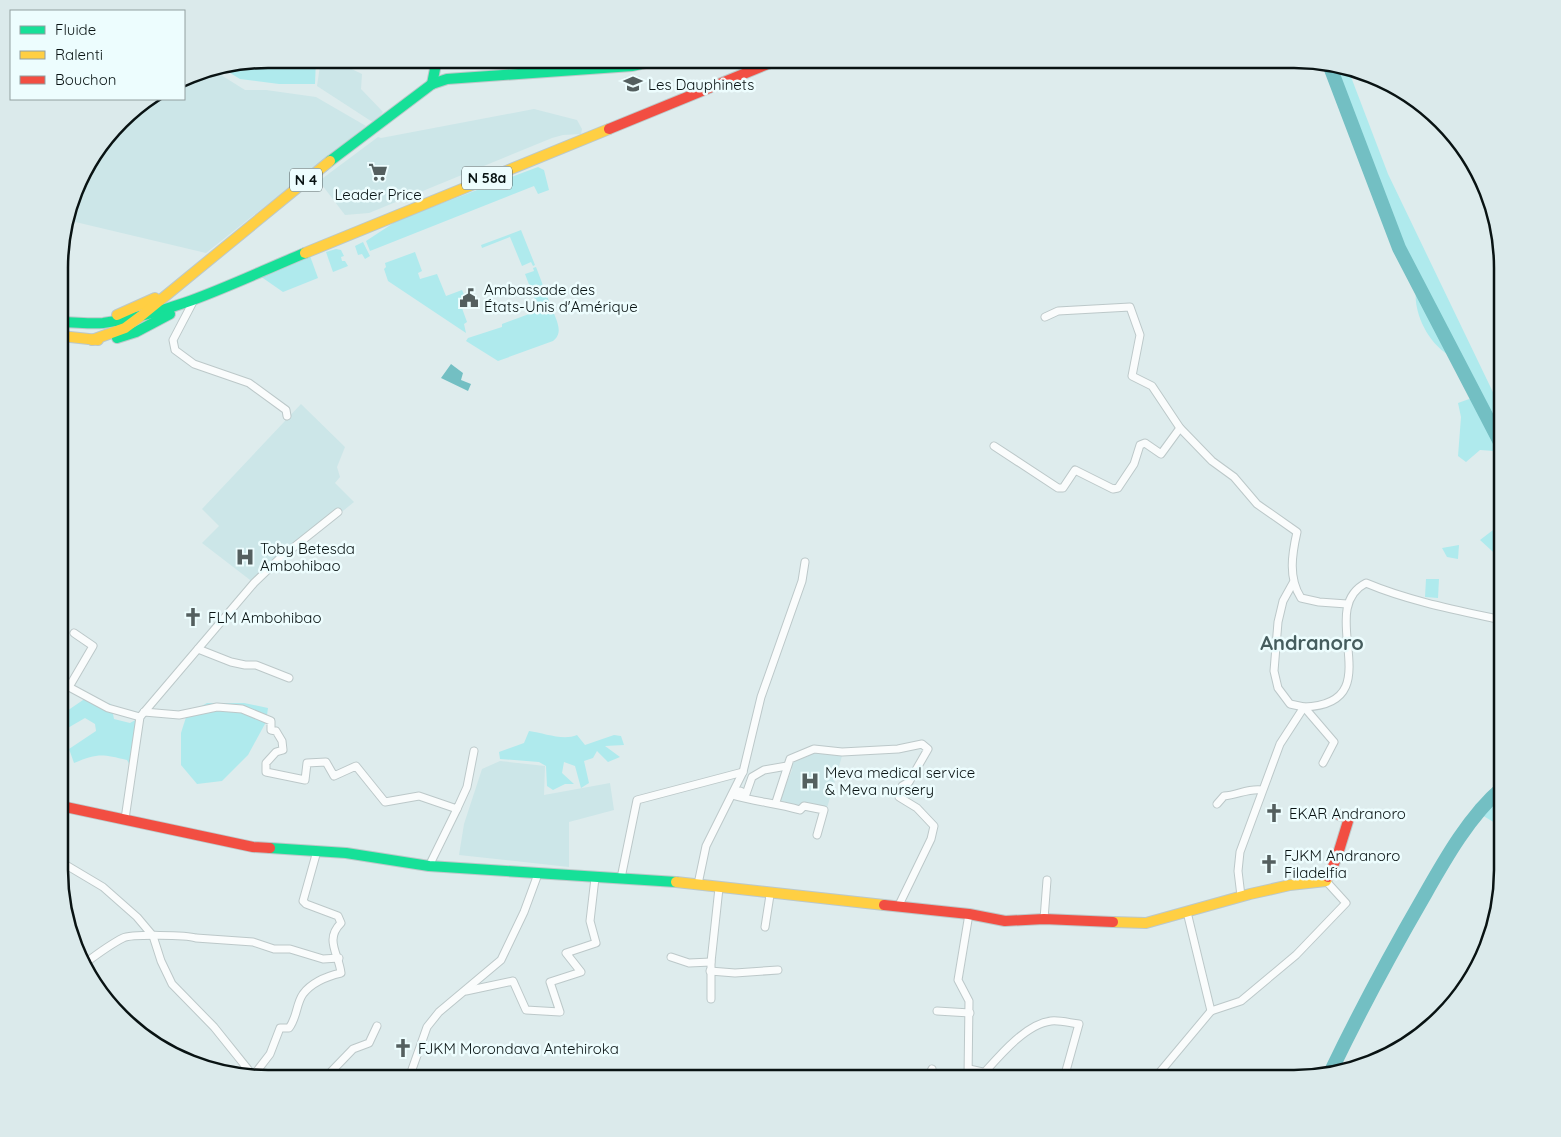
<svg xmlns="http://www.w3.org/2000/svg" width="1561" height="1137" font-family="Quicksand,sans-serif">
	<style>
		.built { fill: #cce6e8 }
		.green { fill: #afeaed }
		.water { fill: #73bfc3 }
		.lines { fill: none; stroke-linecap: round; stroke-linejoin: round }
		.river { stroke: #73bfc3; stroke-width: 14 }
		.street-casing { stroke: #bcc8c9; stroke-width: 9 }
		.fast-casing { stroke: #bcc8c9; stroke-width: 12 }
		.slow-casing { stroke: #bcc8c9; stroke-width: 12 }
		.jam-casing { stroke: #bcc8c9; stroke-width: 12 }
		.street { stroke: #fafcfc; stroke-width: 7 }
		.fast { stroke: #16e098; stroke-width: 10 }
		.slow { stroke: #ffcf43; stroke-width: 10 }
		.jam { stroke: #f24e42; stroke-width: 10 }
		.labels { text-anchor: middle; dominant-baseline: central; stroke-width: 5; stroke-linejoin: round; paint-order: stroke }
		.shield { fill: #edfdfe; stroke: #4d595a; stroke-width: 1 }
		.shield-label { font-size: 14px; font-weight: bold; fill: #091313 }
		.poi-label { font-size: 15px; fill: #091313; stroke: #edfdfe; text-anchor: start }
		.district-label { font-size: 20px; font-weight: bold; fill: #465d5e; stroke: #edfdfe }
		.rim { fill: none; stroke: #091313; stroke-width: 2.5 }
	</style>
	<rect width="100%" height="100%" fill="#deeced"/>
	<!-- built -->
	<g class="built">
		<polygon points="321,59 331,59 362,74 361,89 383,112 374,123 317,86"/>
		<polygon points="213,70 245,90 266,90 316,97 366,126 206,253 67,220 80,175 130,111 149,99 184,99 184,77"/>
		<polygon points="640,76 640,91 625,91 625,77"/>
		<polygon points="534,109 577,120 582,129 581,134 563,135 552,138 369,213 345,215 319,181 378,137 381,138"/>
		<polygon points="301,404 345,447 337,467 340,477 335,483 354,502 254,583 202,543 219,526 202,509"/>
		<polygon points="815,753 842,756 827,808 804,803 799,806 779,800 792,770 792,763"/>
		<polygon points="500,761 545,766 544,795 610,783 614,810 569,822 569,867 459,855 464,824 482,769"/>
	</g>
	<!-- green -->
	<g class="green">
		<polygon points="268,59 316,59 315,84 279,84 240,79 222,68"/>
		<path d="M1329,64L1348,69L1388,174L1502,411V464L1494,451L1480,450L1466,462L1458,456L1461,417L1458,403L1472,398L1453,357C1430,347 1413,314 1416,290L1371,182Z"/>
		<polygon points="538,167 544,170 549,190 538,194 534,186 370,251 366,241 398,220"/>
		<polygon points="521,230 535,265 533,266 531,262 522,266 510,237 482,248 481,245"/>
		<polygon points="363,242 370,256 365,259 362,254 358,255 355,246"/>
		<polygon points="336,249 341,250 344,256 341,257 342,261 345,261 348,266 333,272 326,252"/>
		<polygon points="415,252 422,271 418,273 420,279 437,274 446,296 462,290 465,297 459,300 467,322 464,324 466,333 388,281 384,269 386,267 385,263"/>
		<polygon points="310,256 318,278 283,292 260,276"/>
		<polygon points="536,267 550,304 538,308 525,274 534,271 533,268"/>
		<path d="M551,306C555,318 565,332 553,341L498,361L466,341L468,338L502,327V324Z"/>
		<polygon points="1496,502 1502,502 1502,560 1480,540 1497,527 1493,515"/>
		<polygon points="1459,545 1458,559 1447,557 1442,548"/>
		<polygon points="1426,579 1439,579 1438,598 1425,597"/>
		<path d="M86,698L111,704L114,719L130,723L139,718L134,773L127,760C102,754 98,753 74,763L69,749L96,731L95,724L85,718L66,729L67,746L61,750V715Z"/>
		<polygon points="207,703 244,703 268,708 266,722 248,755 222,781 197,784 181,765 181,733 187,714"/>
		<path d="M529,731C544,733 563,741 577,735L585,745L614,735L621,736L624,745L605,746L620,757L608,762L597,751L593,758L584,761L589,783L581,788L575,766L564,762L562,773L574,784H565L553,790L547,786L546,766L539,762L500,759L499,752L524,743Z"/>
		<polygon points="1502,781 1502,827 1475,811 1475,805"/>
	</g>
	<!-- water -->
	<polygon class="water" points="451,364 463,373 461,380 471,384 468,391 441,378"/>
	<g class="lines">
		<!-- river -->
		<g class="river">
			<polyline points="1329,64 1399,248 1502,446"/>
			<path d="M1332,1069C1360,1011 1390,955 1423,898C1444,861 1469,816 1502,788"/>
		</g>
		<!-- street casing -->
		<g class="street-casing">
			<g id="street">
				<polyline points="194,300 173,340 175,350 194,364 249,383 286,410 287,416"/>
				<path d="M1045,317L1058,311L1130,307L1140,335L1132,376L1152,386L1180,428L1212,461L1234,477L1257,504L1297,532C1292,554 1288,578 1301,598L1319,602L1347,604"/>
				<polyline points="994,446 1058,488 1063,488 1075,470 1113,489 1118,488 1134,464 1140,445 1145,443 1161,454 1180,428"/>
				<polyline points="1293,583 1283,601 1278,622 1274,671 1278,688 1290,704 1304,707 1334,742 1323,763"/>
				<polyline points="198,649 231,662 245,665 256,665 289,678"/>
				<polyline points="61,687 69,687 108,708 140,717"/>
				<polyline points="69,687 93,646 74,633"/>
				<polyline points="144,712 179,715 217,707 242,709 271,721 271,730 276,731 282,741 283,750 276,752 266,763 266,772 305,780 307,763 326,762 334,776 356,766 385,802 419,796 457,809 467,787 474,751"/>
				<polyline points="733,794 740,791 746,794 752,777 764,770 787,766"/>
				<path d="M732,795C755,802 777,803 800,810L804,806L824,810L817,835"/>
				<polyline points="776,802 790,759 814,749 842,752 898,749 922,744 928,749 909,782 902,786 899,797 917,808 934,826 931,839 898,907"/>
				<path d="M1217,804L1224,796C1238,795 1248,788 1262,790"/>
				<polyline points="125,819 140,717 254,583 279,559 338,512"/>
				<polyline points="61,862 103,887 137,917 153,936 161,961 172,984 214,1027 255,1078"/>
				<polyline points="429,866 457,809"/>
				<polyline points="621,878 637,800 743,772"/>
				<polyline points="698,884 706,846 743,772 761,697 802,581 805,562"/>
				<path d="M1241,896L1238,871L1240,852L1280,744L1304,707C1393,704 1313,610 1366,583C1409,601 1456,610 1502,620"/>
				<polyline points="1187,912 1211,1011"/>
				<polyline points="1044,919 1047,880"/>
				<polyline points="765,927 770,895"/>
				<polyline points="671,957 689,963 711,962"/>
				<path d="M84,964C96,955 109,945 123,938C131,934 187,935 196,938L253,942L274,949H290L323,959L339,958"/>
				<polyline points="710,971 735,973 778,970"/>
				<polyline points="466,991 513,981 526,1010 560,1012 550,982 581,972 566,953 596,943 590,921 595,878"/>
				<polyline points="711,999 711,962 719,888"/>
				<polyline points="937,1011 970,1013"/>
				<polyline points="969,1069 1010,1078"/>
				<path d="M984,1073C1000,1055 1026,1024 1051,1021C1060,1020 1070,1023 1079,1024L1064,1078"/>
				<path d="M253,1076L270,1054L280,1028H289C297,1018 296,1004 303,994C312,982 328,976 341,973C339,954 324,940 341,923L338,916L306,904L303,901L317,851"/>
				<polyline points="325,1078 353,1049 369,1043 377,1026"/>
				<polyline points="409,1078 427,1027 439,1012 501,960 524,912 538,874"/>
				<polyline points="932,1078 929,1075 932,1069"/>
				<polyline points="968,1078 969,1001 958,980 969,914"/>
				<polyline points="1155,1078 1211,1011 1241,1001 1296,955 1346,903 1326,881"/>
			</g>
		</g>
		<!-- fast casing -->
		<g class="fast-casing">
			<g id="fast">
				<polyline points="432,84 437,59"/>
				<polyline points="330,161 432,84 447,79 632,66 665,59"/>
				<path d="M61,322C75,322 90,324 103,323C175,314 239,280 305,253"/>
				<polyline points="117,338 136,332 170,314"/>
				<polyline points="270,848 346,853 429,866 676,882"/>
			</g>
		</g>
		<!-- slow casing -->
		<g class="slow-casing">
			<g id="slow">
				<polyline points="305,253 609,129"/>
				<polyline points="117,315 155,298"/>
				<polyline points="61,336 98,340"/>
				<polyline points="92,340 125,328 141,316 330,161"/>
				<polyline points="676,882 884,905"/>
				<polyline points="1113,922 1146,923 1250,894 1290,885 1326,881 1328,877"/>
			</g>
		</g>
		<!-- jam casing -->
		<g class="jam-casing">
			<g id="jam">
				<polyline points="609,129 780,59"/>
				<polyline points="61,806 253,847 270,848"/>
				<polyline points="1328,877 1337,857 1349,818 1339,815"/>
				<polyline points="884,905 969,914 1005,921 1044,919 1113,922"/>
			</g>
		</g>
		<!-- street -->
		<use href="#street" class="street"/>
		<!-- fast -->
		<use href="#fast" class="fast"/>
		<!-- slow -->
		<use href="#slow" class="slow"/>
		<!-- jam -->
		<use href="#jam" class="jam"/>
	</g>
	<!-- icons -->
	<defs>
		<g id="school-bare" transform="scale(1.5)"><path d="M0-5L7-2L0 1L-7-2ZM-4 1L0 2.5L4 1V4Q0 6-4 4Z" fill="#545f5f" stroke="#edfdfe" stroke-width="2.5" paint-order="stroke"/></g>
		<g id="supermarket-bare" transform="scale(1.5)"><path d="M-6-5.5h2.5l.6 2H6L4.5 2H-2.5L-4.4-4H-6ZM-1.5 3.2a1.3 1.3 0 1 0 .1 0ZM3 3.2a1.3 1.3 0 1 0 .1 0Z" fill="#545f5f" stroke="#edfdfe" stroke-width="2.5" paint-order="stroke"/></g>
		<g id="civic-bare" transform="scale(1.5)"><path d="M-.6-6.5H3V-4.5H.6V-3L4-1V1h2V6H-6V1h2V-1L-.6-3ZM-1.2 2.5V6h2.4V2.5Z" fill="#545f5f" stroke="#edfdfe" stroke-width="2.5" paint-order="stroke"/></g>
		<g id="hospital-bare" transform="scale(1.5)"><path d="M-5-5h3v3.5h4V-5h3V5h-3V1.5h-4V5h-3Z" fill="#545f5f" stroke="#edfdfe" stroke-width="2.5" paint-order="stroke"/></g>
		<g id="church-bare" transform="scale(1.5)"><path d="M-1.2-6h2.4v3.5h3.3v2.4h-3.3V6h-2.4V-.1h-3.3v-2.4h3.3Z" fill="#545f5f" stroke="#edfdfe" stroke-width="2.5" paint-order="stroke"/></g>
	</defs>
	<g fill-rule="evenodd">
		<use href="#school-bare" x="633" y="84"/>
		<use href="#supermarket-bare" x="378" y="172"/>
		<use href="#civic-bare" x="469" y="298"/>
		<use href="#hospital-bare" x="245" y="557"/>
		<use href="#church-bare" x="193" y="617"/>
		<use href="#hospital-bare" x="810" y="781"/>
		<use href="#church-bare" x="1274" y="813"/>
		<use href="#church-bare" x="1269" y="864"/>
		<use href="#church-bare" x="403" y="1048"/>
	</g>
	<g class="labels">
		<!-- shield labels -->
		<g class="shield">
			<rect x="462" y="166.5" width="50" height="23" rx="4"/>
			<rect x="290" y="168.5" width="32" height="23" rx="4"/>
		</g>
		<g class="shield-label">
			<text x="487" y="178">N 58a</text>
			<text x="306" y="180">N 4</text>
		</g>
		<!-- poi labels -->
		<g class="poi-label">
			<text x="648" y="84">Les Dauphinets</text>
			<text x="378" y="194" text-anchor="middle">Leader Price</text>
			<text x="484" y="289">Ambassade des<tspan x="484" dy="17">États-Unis d'Amérique</tspan></text>
			<text x="260" y="548">Toby Betesda<tspan x="260" dy="17">Ambohibao</tspan></text>
			<text x="208" y="617">FLM Ambohibao</text>
			<text x="825" y="772">Meva medical service<tspan x="825" dy="17">&amp; Meva nursery</tspan></text>
			<text x="1289" y="813">EKAR Andranoro</text>
			<text x="1284" y="855">FJKM Andranoro<tspan x="1284" dy="17">Filadelfia</tspan></text>
			<text x="418" y="1048">FJKM Morondava Antehiroka</text>
		</g>
		<!-- district labels -->
		<g class="district-label">
			<text x="1312" y="642">Andranoro</text>
		</g>
	</g>
	<!-- crop -->
	<path d="M0 0H1561V1137H0ZM268 68H1294A200 200 0 0 1 1494 268V870A200 200 0 0 1 1294 1070H268A200 200 0 0 1 68 870V268A200 200 0 0 1 268 68Z" fill="#dbeaeb" fill-rule="evenodd"/>
	<path class="rim" d="M268 68H1294A200 200 0 0 1 1494 268V870A200 200 0 0 1 1294 1070H268A200 200 0 0 1 68 870V268A200 200 0 0 1 268 68Z"/>
	<!-- legend -->
	<rect x="10" y="10" width="175" height="90" fill="#edfdfe" stroke="#929fa0"/>
	<rect x="20" y="26" width="25" height="8" fill="#16e098" stroke="#929fa0"/>
	<text x="55" y="35" font-size="15" fill="#091313">Fluide</text>
	<rect x="20" y="51" width="25" height="8" fill="#ffcf43" stroke="#929fa0"/>
	<text x="55" y="60" font-size="15" fill="#091313">Ralenti</text>
	<rect x="20" y="76" width="25" height="8" fill="#f24e42" stroke="#929fa0"/>
	<text x="55" y="85" font-size="15" fill="#091313">Bouchon</text>
</svg>
